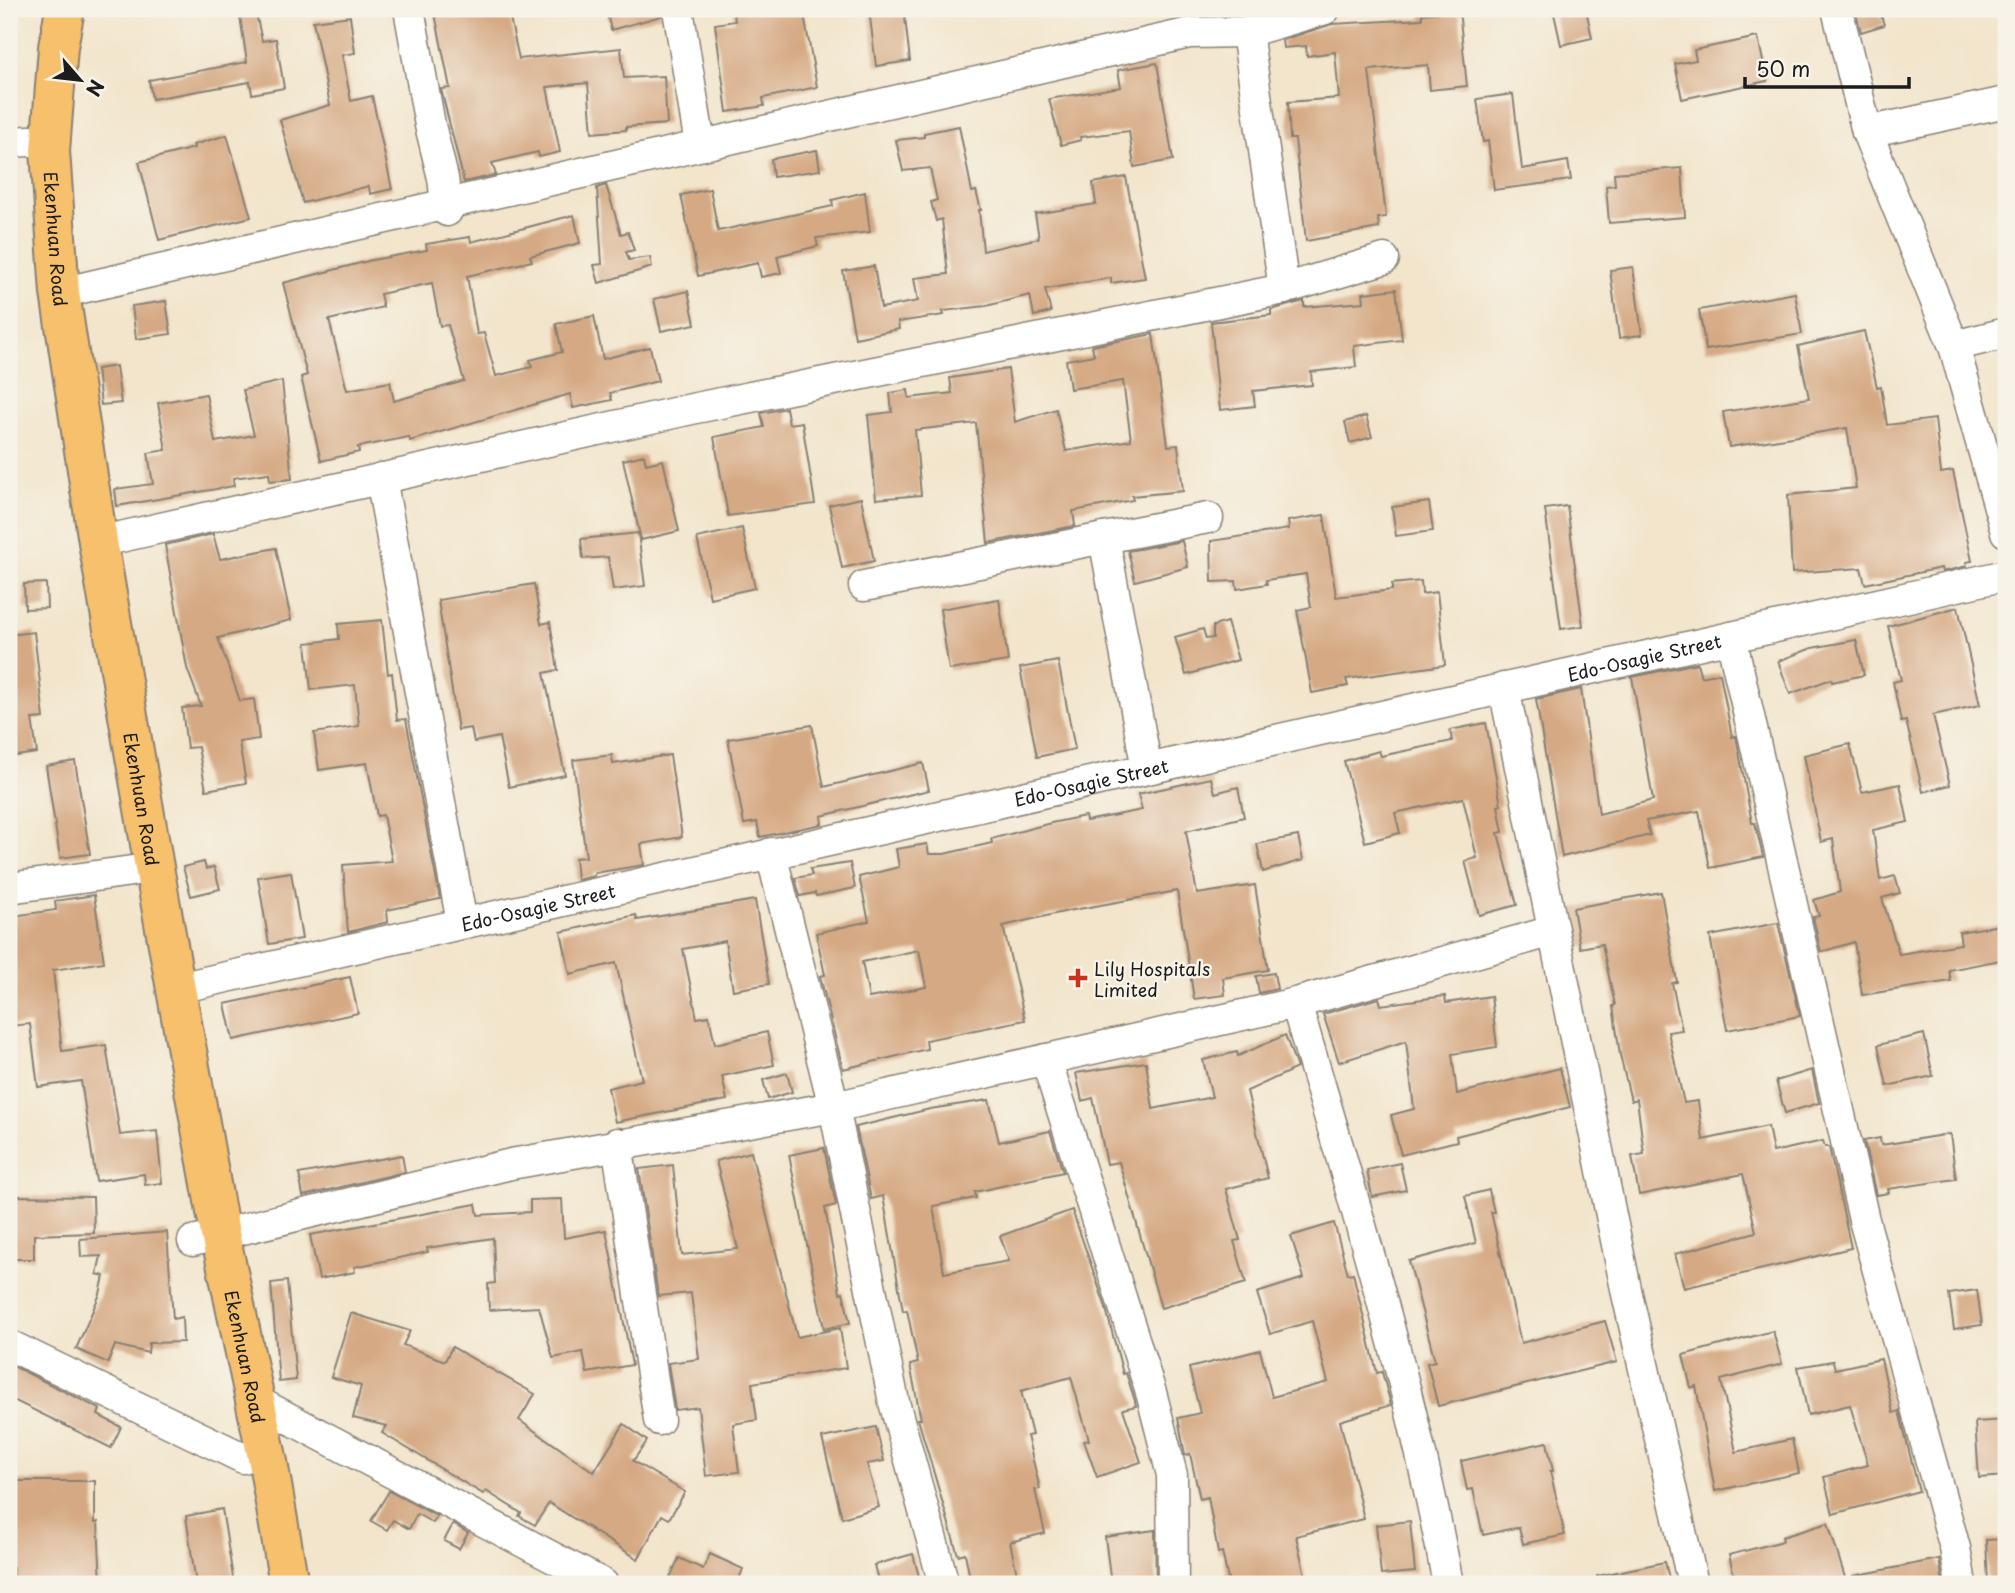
<svg xmlns="http://www.w3.org/2000/svg" width="2015" height="1593" font-family="'Playpen Sans',sans-serif">
	<style>
		.building { fill: #d5a983; fill-rule: evenodd }
		.lines { fill: none; stroke-linecap: round; stroke-linejoin: round }
		.minor-casing { stroke: #878074; stroke-width: 33 }
		.major-casing { stroke: #878074; stroke-width: 42 }
		.minor { stroke: #fff; stroke-width: 30 }
		.major { stroke: #f7c06c; stroke-width: 38 }
		.poi-dot { fill: #c8321e; stroke: #f7f3e8; stroke-width: 2.5 }
		.labels { text-anchor: middle; dominant-baseline: central; stroke-width: 5; stroke-linejoin: round; paint-order: stroke }
		.street-label { font-size: 18px; fill: #1c1c1c; stroke: #f7f3e8 }
		.poi-label { font-size: 18px; fill: #1c1c1c; stroke: #f7f3e8; text-anchor: start }
	</style>
	<rect width="100%" height="100%" fill="#f7f3e8"/>
	<filter id="ink" filterUnits="userSpaceOnUse"><feTurbulence type="fractalNoise" baseFrequency=".0143" numOctaves="2"/><feDisplacementMap in="SourceGraphic" scale="14" xChannelSelector="R" yChannelSelector="G"/><feConvolveMatrix kernelMatrix="1 2 1 2 8 2 1 2 1" color-interpolation-filters="sRGB"/></filter>
	<filter id="wash" filterUnits="userSpaceOnUse"><feTurbulence type="fractalNoise" baseFrequency=".00686" numOctaves="4" result="noise"/><feDisplacementMap in="SourceGraphic" scale="28" xChannelSelector="R" yChannelSelector="G"/><feGaussianBlur stdDeviation="1.57" result="paint"/><feColorMatrix in="noise" values="0 0 0 0 0 0 0 0 0 0 0 0 0 0 0 0 0 1.4 0 .05"/><feComposite in="paint" operator="in"/></filter>
	<g filter="url(#wash)">
		<rect width="100%" height="100%" fill="#f2e5cc"/>
		<g id="blocks">
			<!-- building -->
			<g class="building">
				<polygon points="239,9 255,9 262,41 276,39 284,88 252,94 250,82 152,99 149,80 247,62"/>
				<polygon points="434,9 508,9 519,59 621,48 624,78 664,76 667,124 626,127 626,130 592,133 588,83 547,87 560,152 539,157 538,152 492,163 496,175 464,182 441,89 450,88"/>
				<polygon points="606,9 661,9 661,16 611,30"/>
				<polygon points="733,9 803,9 817,87 763,98 764,106 727,112 715,24 735,21"/>
				<polygon points="869,9 904,9 910,61 876,66"/>
				<polygon points="1553,9 1586,9 1592,38 1561,45"/>
				<polygon points="1855,9 1879,9 1884,25 1861,32"/>
				<polygon points="1459,10 1467,86 1430,90 1428,65 1369,70 1386,217 1378,218 1379,228 1306,241 1295,139 1290,139 1288,102 1339,98 1335,52 1307,56 1306,46 1283,48 1282,40 1332,24 1422,19 1422,14"/>
				<polygon points="350,16 355,53 342,55 351,101 372,96 392,189 370,194 369,186 303,203 280,120 330,105 313,21"/>
				<polygon points="1758,37 1767,81 1682,99 1675,64 1696,60 1694,50"/>
				<polygon points="1157,63 1173,160 1134,167 1129,131 1080,137 1081,140 1061,145 1049,99 1121,87 1118,70"/>
				<polygon points="1513,94 1522,169 1568,161 1571,180 1494,190 1488,141 1483,142 1477,99"/>
				<polygon points="959,126 972,192 976,191 981,210 979,210 983,251 1039,238 1035,214 1096,204 1093,183 1126,177 1145,278 1111,283 1111,278 1045,289 1051,312 1034,316 1030,295 986,306 943,311 944,315 898,322 899,329 855,338 843,271 874,266 881,308 918,301 914,278 948,274 942,219 936,221 931,202 937,200 930,168 903,171 896,140 924,137 924,133"/>
				<polygon points="227,135 251,217 159,240 139,162 194,148 193,145"/>
				<polygon points="817,150 820,170 773,177 771,159"/>
				<polygon points="1682,168 1685,217 1609,223 1606,186 1615,185 1614,173"/>
				<polygon points="606,185 621,234 628,232 634,250 626,252 629,260 650,257 652,267 599,283 594,265 602,264 597,188"/>
				<polygon points="710,189 718,231 833,206 832,200 865,192 870,232 816,238 818,246 777,256 781,273 761,277 758,263 698,276 681,195"/>
				<path d="M574,215L580,243L530,256L532,261L467,276L477,334L484,333L496,376L532,367L530,360L562,352L556,324L594,316L603,359L650,347L658,381L610,393L612,400L573,408L570,394L410,441L409,437L358,447L359,452L321,461L301,377L307,375L283,283L372,260L427,250L426,244L470,237L471,242ZM432,283L440,326L448,325L464,381L394,401L390,382L347,390L329,320L383,307L380,294Z"/>
				<polygon points="1633,267 1642,335 1619,338 1610,270"/>
				<polygon points="1396,289 1402,340 1354,346 1356,367 1311,372 1312,385 1253,391 1255,406 1220,410 1211,322 1271,315 1271,310 1304,301 1304,307 1364,302 1363,293"/>
				<polygon points="688,291 695,324 661,331 654,299"/>
				<polygon points="1795,293 1802,334 1706,350 1699,310"/>
				<polygon points="166,301 171,334 136,339 132,306"/>
				<polygon points="1864,331 1877,387 1881,386 1887,425 1935,419 1941,473 1953,471 1972,561 1966,562 1967,566 1942,572 1941,568 1865,584 1861,568 1792,573 1788,495 1856,488 1847,428 1729,447 1723,412 1809,398 1798,346"/>
				<polygon points="1153,334 1168,446 1178,445 1183,491 1132,496 1133,500 1073,511 1075,526 988,543 976,423 915,430 921,495 876,499 868,415 892,412 890,393 908,390 909,398 952,393 950,378 1008,369 1015,422 1056,409 1066,451 1131,440 1123,381 1070,389 1066,360 1094,355 1092,346"/>
				<polygon points="116,366 121,403 101,405 97,369"/>
				<polygon points="282,381 292,479 270,481 269,473 233,478 234,486 117,506 115,489 153,484 148,453 166,450 158,403 206,394 215,442 254,435 243,390"/>
				<polygon points="786,408 789,424 802,422 815,504 728,516 714,437 764,427 761,413"/>
				<polygon points="1366,416 1372,437 1350,443 1345,422"/>
				<polygon points="644,455 646,464 663,460 679,531 641,540 623,460"/>
				<polygon points="861,498 874,561 842,568 829,505"/>
				<polygon points="1429,502 1433,531 1396,536 1392,507"/>
				<polygon points="1567,506 1583,626 1561,629 1545,509"/>
				<polygon points="1324,515 1336,597 1392,590 1392,584 1421,581 1422,594 1437,592 1445,665 1346,679 1348,686 1312,693 1297,610 1311,607 1306,574 1266,580 1267,584 1237,589 1236,581 1212,582 1211,541 1289,529 1288,521"/>
				<polygon points="742,528 755,588 710,598 697,538"/>
				<polygon points="638,533 645,586 613,590 608,557 583,559 581,539"/>
				<polygon points="213,534 220,559 276,548 291,620 218,638 240,701 254,699 259,739 239,742 246,783 206,790 198,747 187,748 182,708 201,706 187,668 165,545"/>
				<polygon points="1182,541 1188,567 1135,581 1128,551"/>
				<polygon points="46,583 47,608 25,609 24,584"/>
				<polygon points="534,584 541,624 550,622 558,670 544,673 565,775 509,787 499,737 474,742 471,728 458,730 438,600"/>
				<polygon points="999,599 1008,661 949,670 940,609"/>
				<polygon points="1958,607 1980,705 1933,715 1950,785 1923,792 1906,721 1901,722 1893,682 1901,680 1888,626"/>
				<polygon points="382,620 388,674 392,673 397,720 406,719 440,899 387,910 388,922 348,932 343,865 392,861 383,815 377,816 367,763 319,770 314,733 359,726 355,685 311,690 306,643 339,639 338,624"/>
				<polygon points="1227,622 1238,660 1186,675 1175,637 1203,629 1206,639 1213,638 1213,626"/>
				<polygon points="34,632 44,718 32,719 37,753 9,757 9,635"/>
				<polygon points="1856,640 1864,675 1832,682 1831,679 1790,694 1778,661 1812,648"/>
				<polygon points="1058,661 1075,749 1037,757 1020,668"/>
				<polygon points="1697,663 1701,677 1720,673 1732,737 1736,736 1752,823 1755,823 1763,857 1710,868 1699,811 1646,821 1650,835 1562,857 1536,699 1581,689 1599,814 1653,800 1632,677"/>
				<polygon points="1486,723 1501,805 1498,806 1503,832 1498,833 1517,905 1479,915 1465,861 1477,858 1463,798 1395,813 1400,833 1365,842 1344,761 1379,751 1381,756 1452,741 1450,730"/>
				<polygon points="812,725 824,787 923,763 929,790 821,816 822,824 760,837 757,822 744,824 728,739"/>
				<polygon points="1850,744 1862,792 1900,784 1908,822 1873,830 1880,880 1895,876 1900,893 1882,898 1899,954 1961,944 1959,932 2006,924 2006,959 1949,970 1951,981 1862,995 1854,942 1821,952 1813,917 1819,916 1814,900 1840,892 1833,839 1821,842 1804,755"/>
				<polygon points="612,755 613,764 670,755 682,837 641,844 644,865 594,873 594,876 577,880 575,858 586,857 573,760"/>
				<polygon points="75,761 90,854 60,858 46,766"/>
				<path d="M1211,778L1215,793L1238,787L1244,817L1186,831L1197,894L1255,885L1268,970L1223,978L1225,995L1194,999L1177,891L1068,911L1003,926L1025,1020L926,1040L927,1049L843,1069L820,976L825,975L816,933L869,921L859,877L899,867L896,849L927,844L929,854H944L992,843L991,839L1051,823L1085,816L1086,821L1142,810L1138,794ZM919,950L926,987L869,998L862,962Z"/>
				<polygon points="1298,836 1303,860 1263,872 1257,844"/>
				<polygon points="204,862 206,869 214,867 220,889 191,896 183,867"/>
				<polygon points="850,863 855,888 816,896 815,893 800,896 795,878 812,875 810,869"/>
				<polygon points="291,872 302,939 269,944 258,877"/>
				<polygon points="1661,892 1677,982 1672,983 1682,1030 1668,1032 1684,1103 1698,1101 1703,1140 1768,1126 1773,1152 1823,1141 1825,1147 1829,1147 1851,1248 1684,1288 1675,1254 1756,1232 1743,1174 1639,1195 1632,1156 1644,1154 1637,1099 1631,1101 1620,1055 1613,1006 1615,1005 1602,944 1580,948 1573,908"/>
				<polygon points="94,895 104,962 53,970 62,1051 106,1045 120,1135 157,1131 162,1183 145,1185 144,1174 96,1181 81,1081 38,1087 30,1024 9,1026 9,926 13,926 12,916 56,910 55,901"/>
				<polygon points="755,900 769,984 733,990 725,941 683,949 697,1018 709,1016 715,1044 767,1032 774,1065 722,1076 727,1100 615,1122 608,1088 642,1080 616,963 570,974 561,932 636,915 637,920"/>
				<polygon points="1778,923 1800,1016 1727,1030 1710,936"/>
				<polygon points="1274,973 1277,989 1259,993 1256,976"/>
				<polygon points="350,977 358,1013 233,1040 225,1004"/>
				<polygon points="1445,996 1446,1003 1491,996 1497,1047 1452,1054 1457,1094 1560,1068 1570,1107 1456,1136 1457,1141 1401,1155 1391,1115 1414,1109 1406,1041 1339,1062 1323,1014 1379,998 1381,1005"/>
				<polygon points="1924,1034 1933,1076 1887,1086 1878,1045"/>
				<polygon points="1285,1035 1297,1068 1247,1091 1268,1178 1226,1189 1240,1240 1234,1241 1246,1283 1161,1308 1119,1162 1107,1164 1093,1098 1082,1101 1076,1073 1146,1062 1153,1109 1212,1097 1203,1060 1237,1052 1238,1056"/>
				<polygon points="1812,1070 1819,1103 1785,1113 1776,1081"/>
				<polygon points="787,1073 792,1092 768,1099 763,1080"/>
				<polygon points="989,1100 999,1142 1050,1131 1063,1172 975,1192 976,1198 933,1206 944,1273 1009,1261 1000,1236 1072,1210 1105,1305 1123,1374 1126,1373 1135,1401 1136,1406 1123,1409 1141,1462 1097,1477 1084,1441 1089,1440 1071,1377 1021,1391 1032,1435 1027,1436 1040,1489 1035,1490 1045,1533 1010,1542 1019,1584 971,1584 965,1553 958,1555 918,1419 921,1419 910,1365 918,1363 907,1310 903,1311 883,1196 871,1199 856,1127 930,1109"/>
				<polygon points="1950,1134 1956,1179 1888,1189 1889,1193 1876,1195 1864,1141 1880,1138 1881,1145"/>
				<polygon points="824,1148 836,1205 825,1208 840,1293 843,1292 850,1323 824,1329 789,1155"/>
				<polygon points="751,1152 797,1337 840,1328 846,1368 752,1383 757,1420 733,1424 739,1472 706,1476 698,1407 675,1410 668,1363 699,1359 691,1293 658,1296 639,1169 673,1165 682,1255 738,1249 716,1161"/>
				<polygon points="402,1155 405,1172 303,1196 299,1174"/>
				<polygon points="1400,1163 1406,1190 1372,1197 1367,1170"/>
				<polygon points="1489,1190 1494,1212 1491,1212 1521,1343 1605,1321 1617,1362 1438,1406 1427,1363 1435,1361 1409,1261 1476,1243 1465,1196"/>
				<polygon points="11,1196 93,1197 94,1233 34,1235 34,1259 10,1259"/>
				<polygon points="562,1199 564,1238 606,1230 632,1365 587,1373 583,1352 553,1358 539,1307 489,1310 488,1284 495,1283 493,1238 427,1248 428,1252 354,1267 355,1272 319,1279 310,1235 476,1204 478,1215 530,1212 530,1200"/>
				<polygon points="1334,1223 1348,1274 1353,1273 1377,1373 1382,1372 1391,1405 1340,1421 1364,1519 1296,1536 1307,1584 1229,1584 1222,1552 1218,1553 1208,1497 1200,1499 1190,1454 1185,1455 1178,1418 1200,1413 1189,1368 1260,1350 1272,1397 1328,1382 1312,1321 1270,1334 1257,1293 1304,1278 1291,1236"/>
				<polygon points="167,1232 173,1319 182,1317 183,1342 149,1343 148,1353 115,1345 108,1363 76,1349 100,1294 104,1276 97,1274 101,1256 81,1257 80,1239"/>
				<polygon points="287,1281 296,1380 279,1382 271,1283"/>
				<polygon points="1977,1290 1982,1325 1954,1329 1949,1294"/>
				<polygon points="351,1313 410,1331 403,1345 445,1361 452,1347 535,1394 519,1420 594,1472 624,1424 647,1441 633,1461 685,1492 669,1519 662,1515 638,1559 549,1503 535,1525 519,1516 521,1513 486,1491 483,1494 382,1433 387,1426 353,1418 361,1386 331,1377"/>
				<polygon points="1773,1331 1782,1364 1721,1380 1736,1452 1792,1439 1799,1473 1715,1491 1696,1386 1691,1388 1683,1355"/>
				<polygon points="1881,1359 1893,1413 1899,1411 1919,1491 1833,1514 1824,1477 1868,1465 1850,1405 1808,1415 1798,1367 1833,1361 1835,1369"/>
				<polygon points="9,1364 100,1409 98,1415 121,1427 111,1448 9,1398"/>
				<polygon points="2006,1420 2006,1476 1979,1478 1975,1422"/>
				<polygon points="876,1427 884,1461 867,1464 879,1507 842,1518 822,1438"/>
				<polygon points="1547,1442 1553,1471 1550,1471 1565,1535 1523,1544 1519,1527 1483,1535 1473,1489 1467,1490 1461,1461"/>
				<polygon points="9,1481 95,1481 95,1523 98,1522 101,1584 13,1584 13,1567 9,1567"/>
				<polygon points="389,1491 437,1516 433,1523 417,1514 409,1529 393,1520 387,1530 371,1521"/>
				<polygon points="222,1509 234,1584 196,1584 186,1516"/>
				<polygon points="1410,1521 1415,1572 1381,1575 1376,1525"/>
				<polygon points="1828,1523 1847,1584 1736,1584 1729,1555 1783,1541 1782,1537"/>
				<polygon points="453,1524 468,1533 459,1549 444,1541"/>
				<polygon points="1155,1530 1156,1584 1111,1584 1105,1537"/>
				<polygon points="2006,1539 2006,1584 1988,1584 1986,1540"/>
				<polygon points="710,1554 743,1569 737,1584 667,1584 679,1558 703,1569"/>
				<polygon points="913,1554 921,1584 879,1584 874,1565"/>
				<polygon points="1939,1559 1943,1584 1854,1584 1853,1576"/>
				<polygon points="1665,1562 1670,1582 1597,1584 1597,1576"/>
			</g>
		</g>
	</g>
	<g filter="url(#ink)">
		<use href="#blocks" fill-opacity="0" stroke="#878074" stroke-width="2"/>
		<g class="lines">
			<!-- minor casing -->
			<g class="minor-casing">
				<g id="minor">
					<polyline points="409,9 430,125 443,178 447,211"/>
					<polyline points="678,9 700,145"/>
					<polyline points="1837,9 1867,132 1954,346 2006,532"/>
					<polyline points="1867,132 2006,102"/>
					<polyline points="9,142 51,140"/>
					<polyline points="1284,289 1384,259"/>
					<polyline points="60,293 1190,33 1247,32 1325,9"/>
					<polyline points="1954,346 2006,333"/>
					<polyline points="381,478 462,923"/>
					<polyline points="98,542 696,408 1284,289 1247,32"/>
					<polyline points="864,586 1104,538"/>
					<polyline points="1731,637 1864,1220 1955,1548 1961,1584"/>
					<polyline points="1504,688 1627,1294 1693,1584"/>
					<polyline points="1147,769 1104,538 1208,518"/>
					<polyline points="771,853 834,1107 894,1402 944,1584"/>
					<polyline points="9,888 132,871"/>
					<path id="s1" d="M178,988L2006,575"/>
					<path d="M1296,1003C1352,1195 1412,1387 1448,1584"/>
					<polyline points="1046,1059 1152,1396 1172,1475 1173,1584"/>
					<polyline points="617,1143 659,1420"/>
					<polyline points="193,1241 511,1164 834,1107 1296,1003 1553,931"/>
					<polyline points="9,1345 243,1458"/>
					<polyline points="256,1401 603,1584"/>
				</g>
			</g>
			<!-- major casing -->
			<g class="major-casing">
				<g id="major">
					<path id="s2" d="M65,9L58,47L50,151L60,293L98,542L154,867L220,1234L268,1462L289,1584"/>
				</g>
			</g>
			<!-- minor -->
			<use href="#minor" class="minor"/>
			<!-- major -->
			<use href="#major" class="major"/>
		</g>
	</g>
	<!-- markers -->
	<path class="poi-dot" d="M1074.5 967.5h7v7h7v7h-7v7h-7v-7h-7v-7h7z"/>
	<g class="labels">
		<!-- street labels -->
		<g class="street-label">
			<text stroke="none"><textPath href="#s2" startOffset="231">Ekenhuan Road</textPath></text>
			<text stroke="none"><textPath href="#s1" startOffset="1503">Edo-Osagie Street</textPath></text>
			<text stroke="none"><textPath href="#s1" startOffset="936">Edo-Osagie Street</textPath></text>
			<text stroke="none"><textPath href="#s2" startOffset="798">Ekenhuan Road</textPath></text>
			<text stroke="none"><textPath href="#s1" startOffset="369">Edo-Osagie Street</textPath></text>
			<text stroke="none"><textPath href="#s2" startOffset="1365">Ekenhuan Road</textPath></text>
		</g>
		<!-- poi labels -->
		<g class="poi-label">
			<text x="1094" y="968">Lily Hospitals<tspan x="1094" dy="21">Limited</tspan></text>
		</g>
	</g>
	<!-- margin -->
	<rect width="2015" height="1593" fill="none" stroke="#f7f3e8" stroke-width="35"/>
	<!-- north arrow -->
	<g transform="translate(80 80) rotate(118)" stroke="#f7f3e8" stroke-width="5" paint-order="stroke">
	<path d="M0-5L12 26L0 18L-12 26Z" fill="#1c1c1c"/>
	<text y="-10" font-size="19" font-weight="bold" text-anchor="middle" fill="#1c1c1c">N</text>
	</g>
	<!-- scale -->
	<path d="M1745 77v10h164v-10" fill="none" stroke="#1c1c1c" stroke-width="3.5"/>
	<text x="1756" y="77" font-size="21" fill="#1c1c1c" stroke="#f7f3e8" stroke-width="5" paint-order="stroke">50 m</text>
</svg>
